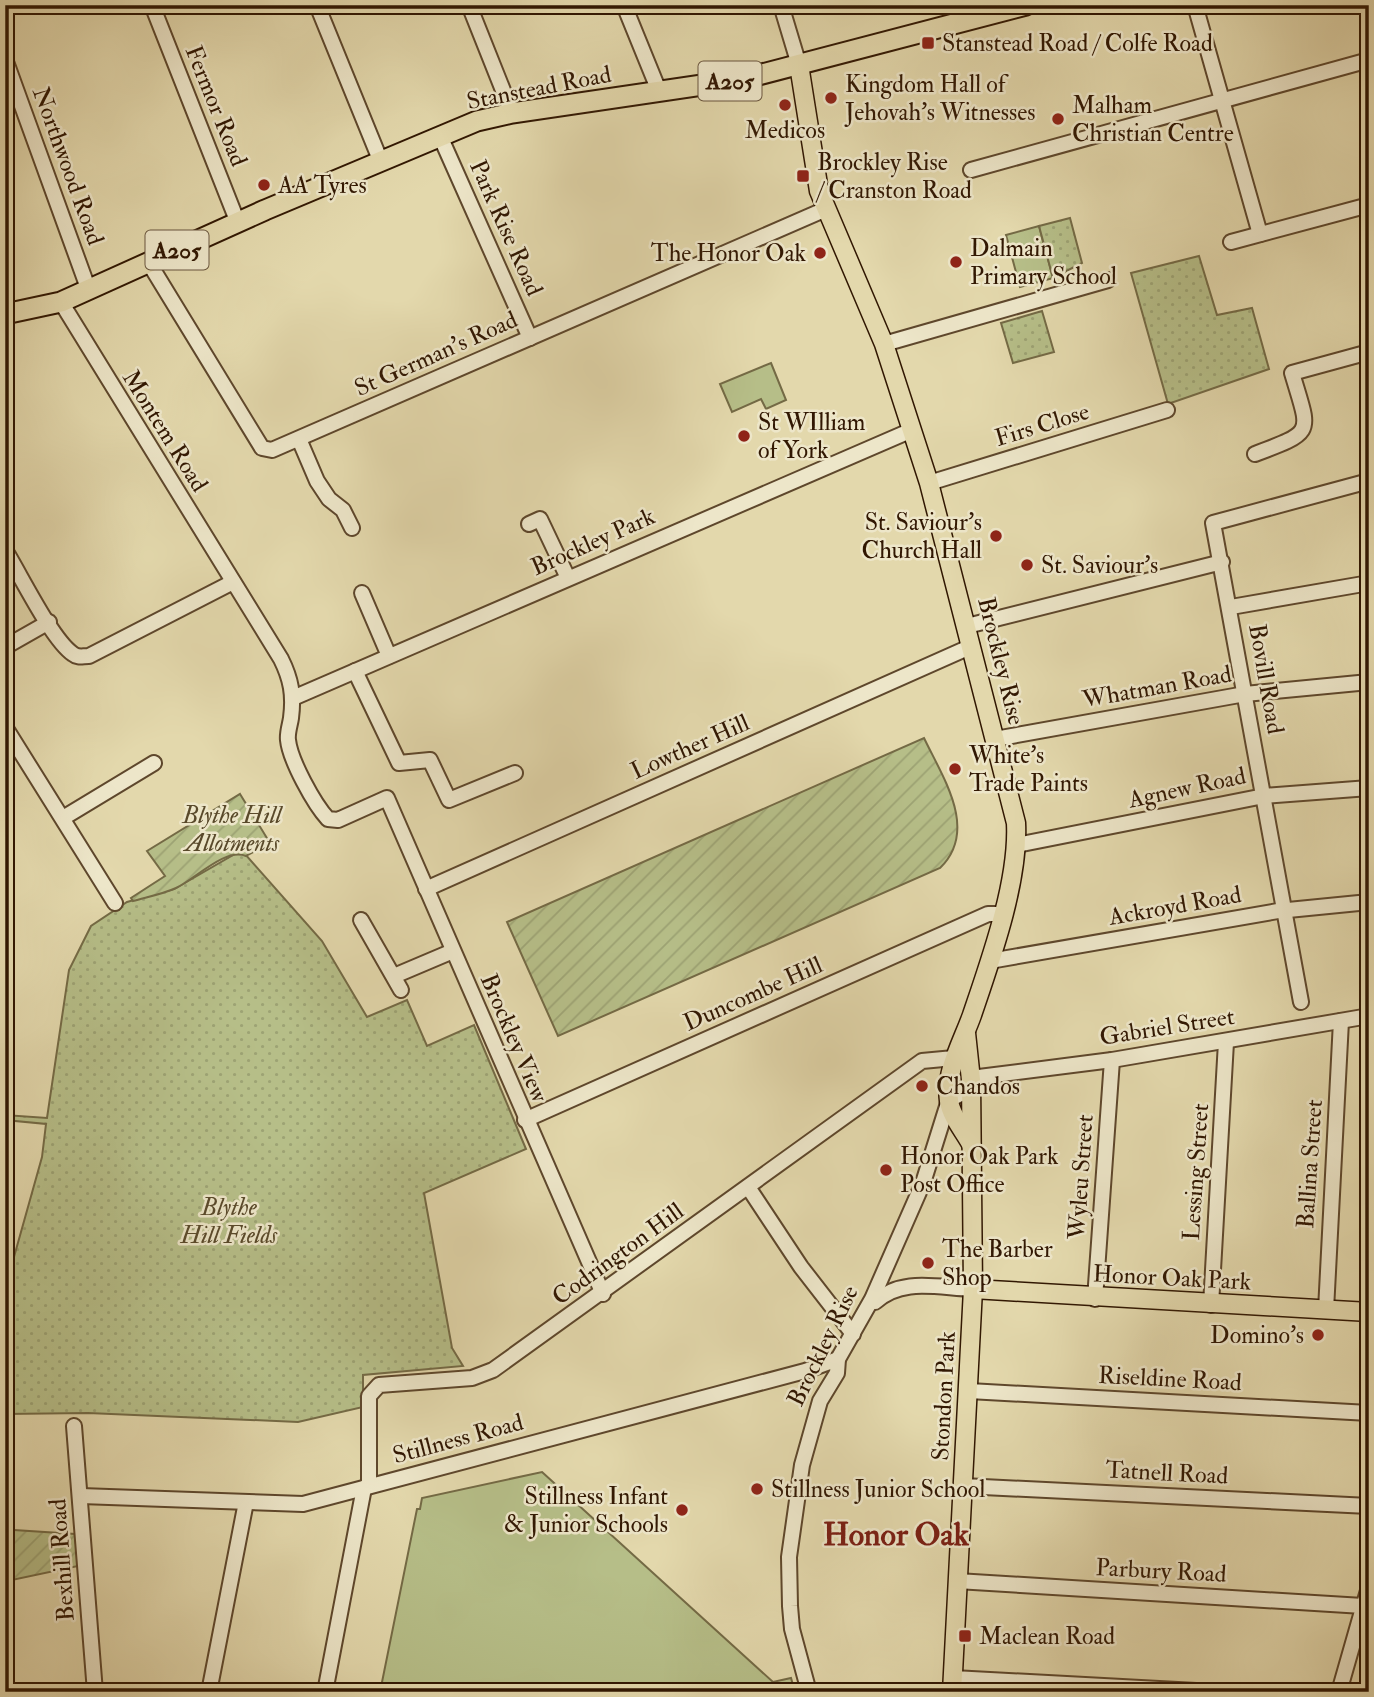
<svg xmlns="http://www.w3.org/2000/svg" width="1374" height="1697" font-family="'IM FELL Double Pica',serif">
	<style>
		.grass { fill: #b6be88; stroke: #746a45; stroke-width: 2 }
		.park { fill: url(#park-dots); stroke: #746a45; stroke-width: 2 }
		.garden { fill: url(#garden-furrows); stroke: #746a45; stroke-width: 2 }
		.lines { fill: none; stroke-linecap: round; stroke-linejoin: round }
		.minor-casing { stroke: #5e472c; stroke-width: 18 }
		.major-casing { stroke: #311702; stroke-width: 21 }
		.highway-casing { stroke: #311702; stroke-width: 23 }
		.minor { stroke: #ede6c9; stroke-width: 14 }
		.major { stroke: #e3d8ac; stroke-width: 18 }
		.highway { stroke: #e3d8ac; stroke-width: 19 }
		.poi-dot { fill: #8f2418; stroke: #ede6c9; stroke-width: 2.5 }
		.labels { text-anchor: middle; dominant-baseline: central; stroke-width: 5; stroke-linejoin: round; paint-order: stroke }
		.shield { fill: #ede6c9; stroke: #69553e; stroke-width: 2 }
		.shield-label { font-size: 23px; font-weight: bold; fill: #311702 }
		.poi-label { font-size: 24px; fill: #311702; stroke: #ede6c9; text-anchor: start }
		.street-label { font-size: 24px; fill: #311702; stroke: #ede6c9 }
		.park-label { font-size: 24px; font-style: italic; fill: #59492a; stroke: #ede6c9 }
		.district-label { font-size: 32px; font-weight: bold; fill: #7a1f14; stroke: #ede6c9 }
	</style>
	<defs>
		<pattern id="park-dots" width="8" height="8" patternUnits="userSpaceOnUse" patternTransform="scale(1.75)"><rect width="8" height="8" fill="#b6be88"/><path d="M2 2h.1M6 6h.1" fill="none" stroke="#9da374" stroke-width="1.8" stroke-linecap="round"/></pattern>
		<pattern id="garden-furrows" width="10" height="10" patternUnits="userSpaceOnUse" patternTransform="scale(1.75)"><rect width="10" height="10" fill="#b6be88"/><path d="M-1 1l2-2M0 10L10 0M9 11l2-2" fill="none" stroke="#9da374"/></pattern>
	</defs>
	<rect width="100%" height="100%" fill="#e3d8ac"/>
	<filter id="stains"><feTurbulence type="fractalNoise" baseFrequency=".00286" numOctaves="4"/><feColorMatrix values="0 0 0 0 .2 0 0 0 0 .09 0 0 0 0 .02 0 0 0 .5 -.17"/></filter>
	<radialGradient id="worn" r=".72"><stop offset=".6" stop-color="#630" stop-opacity="0"/><stop offset="1" stop-color="#630" stop-opacity=".3"/></radialGradient>
	<!-- grass -->
	<g class="grass">
		<polygon points="1039,226 1053,278 1020,287 1006,235"/>
		<polygon points="771,363 786,400 766,409 761,399 732,412 720,384"/>
		<polygon points="542,1472 773,1682 791,1678 795,1692 380,1692 417,1509 420,1509 422,1498"/>
	</g>
	<!-- park -->
	<g class="park">
		<polygon points="1070,218 1082,263 1053,278 1039,226"/>
		<polygon points="1199,256 1217,315 1252,308 1269,369 1168,404 1131,273"/>
		<polygon points="1042,311 1054,352 1013,363 1001,323"/>
		<polygon points="235,854 245,854 322,941 367,1017 407,1000 427,1046 474,1025 526,1149 424,1193 452,1348 463,1366 363,1375 363,1407 298,1422 88,1413 5,1414 5,1289 42,1157 46,1124 5,1120 5,1115 47,1118 69,970 91,926 127,902 174,889"/>
	</g>
	<!-- garden -->
	<g class="garden">
		<path d="M924,738C943,778 979,830 940,868L558,1036L507,922Z"/>
		<path d="M240,794L270,843L246,856C226,847 195,879 176,888C163,894 147,897 133,901L131,898L165,876L147,851Z"/>
		<polygon points="5,1525 14,1530 75,1534 78,1566 12,1580 5,1576"/>
	</g>
	<g class="lines">
		<!-- minor casing -->
		<g class="minor-casing">
			<g id="minor">
				<polyline points="152,5 238,223"/>
				<polyline points="317,5 381,162"/>
				<polyline points="469,5 512,113"/>
				<polyline points="624,5 659,91"/>
				<polyline points="781,5 799,65"/>
				<polyline points="1195,5 1260,234"/>
				<polyline points="5,59 88,288"/>
				<polyline points="440,136 530,338"/>
				<polyline points="971,170 1369,60"/>
				<polyline points="1231,242 1369,205"/>
				<polyline points="149,263 262,448 272,450 826,209"/>
				<path d="M61,302L281,659C291,679 294,695 291,718C290,725 287,733 288,740C290,760 314,804 328,819L338,820L387,798L603,1294"/>
				<polyline points="884,344 1108,280"/>
				<polyline points="299,439 317,481 329,499 343,510 352,528"/>
				<path d="M1255,454C1316,431 1310,434 1292,373L1369,352"/>
				<polyline points="929,483 1167,410"/>
				<polyline points="529,524 540,519 568,578"/>
				<path d="M5,550C20,574 52,640 73,654C78,658 82,656 89,656L233,582"/>
				<polyline points="362,593 389,656"/>
				<polyline points="1231,607 1369,583"/>
				<polyline points="967,626 1222,562"/>
				<polyline points="5,647 49,622"/>
				<polyline points="355,671 399,763 430,760 449,800 515,773"/>
				<polyline points="293,698 912,430"/>
				<polyline points="5,727 115,903"/>
				<polyline points="995,739 1245,694 1369,682"/>
				<polyline points="63,818 154,763"/>
				<polyline points="1017,845 1264,796 1369,788"/>
				<polyline points="426,889 972,646"/>
				<polyline points="361,920 401,990"/>
				<polyline points="990,961 1278,911 1369,902"/>
				<polyline points="394,976 453,951"/>
				<polyline points="1301,1002 1213,523 1369,481"/>
				<polyline points="971,1078 1112,1060 1369,1016"/>
				<polyline points="525,1120 988,914 1001,914"/>
				<polyline points="748,1187 801,1267 853,1334"/>
				<polyline points="1095,1299 1112,1060"/>
				<path d="M875,1302C902,1277 938,1288 973,1289"/>
				<polyline points="1211,1305 1226,1042"/>
				<polyline points="1326,1310 1341,1021"/>
				<polyline points="969,1391 1369,1413"/>
				<polyline points="74,1426 95,1692"/>
				<polyline points="369,1486 369,1396 379,1385 472,1378 493,1370 922,1061 954,1058"/>
				<polyline points="963,1486 1369,1506"/>
				<polyline points="81,1496 303,1504 805,1371 838,1359"/>
				<polyline points="957,1581 1363,1606"/>
				<polyline points="953,1678 1215,1692"/>
				<polyline points="209,1692 246,1502"/>
				<polyline points="325,1692 364,1488"/>
				<polyline points="809,1692 792,1629 790,1606 789,1557 802,1465 820,1401 837,1373 838,1359 872,1299 923,1183 949,1100 966,1091 972,1095"/>
				<polyline points="1339,1692 1369,1587"/>
			</g>
		</g>
		<!-- major casing -->
		<g class="major-casing">
			<g id="major">
				<path d="M799,65L819,191L884,344L929,483L1016,823C1019,881 991,959 972,1015C962,1043 945,1071 949,1101C951,1116 964,1131 971,1144"/>
				<polyline points="973,1289 1369,1312"/>
				<polyline points="952,1692 973,1289 971,1080 966,1033"/>
			</g>
		</g>
		<!-- highway casing -->
		<g class="highway-casing">
			<polyline id="highway" points="5,314 61,302 265,210 477,121 512,113 743,79 1026,5"/>
		</g>
		<!-- minor -->
		<use href="#minor" class="minor"/>
		<!-- major -->
		<use href="#major" class="major"/>
		<!-- highway -->
		<use href="#highway" class="highway"/>
	</g>
	<!-- markers -->
	<g class="poi-dot">
		<rect x="921" y="36" width="14" height="14" rx="3.5"/>
		<circle cx="831" cy="98" r="7"/>
		<circle cx="785" cy="105" r="7"/>
		<circle cx="1058" cy="119" r="7"/>
		<rect x="796" y="169" width="14" height="14" rx="3.5"/>
		<circle cx="264" cy="185" r="7"/>
		<circle cx="820" cy="253" r="7"/>
		<circle cx="956" cy="262" r="7"/>
		<circle cx="744" cy="436" r="7"/>
		<circle cx="996" cy="536" r="7"/>
		<circle cx="1027" cy="565" r="7"/>
		<circle cx="955" cy="769" r="7"/>
		<circle cx="922" cy="1086" r="7"/>
		<circle cx="886" cy="1170" r="7"/>
		<circle cx="928" cy="1263" r="7"/>
		<circle cx="1318" cy="1335" r="7"/>
		<circle cx="757" cy="1489" r="7"/>
		<circle cx="682" cy="1510" r="7"/>
		<rect x="958" y="1629" width="14" height="14" rx="3.5"/>
	</g>
	<g class="labels">
		<!-- shield labels -->
		<g class="shield">
			<rect x="698.5" y="61.5" width="63" height="39" rx="5"/>
			<rect x="145.5" y="230.5" width="63" height="39" rx="5"/>
		</g>
		<g class="shield-label">
			<text x="730" y="81">A205</text>
			<text x="177" y="250">A205</text>
		</g>
		<!-- poi labels -->
		<g class="poi-label">
			<text x="942" y="43">Stanstead Road / Colfe Road</text>
			<text x="845" y="84">Kingdom Hall of<tspan x="845" dy="28">Jehovah's Witnesses</tspan></text>
			<text x="1072" y="105">Malham<tspan x="1072" dy="28">Christian Centre</tspan></text>
			<text x="785" y="130" text-anchor="middle">Medicos</text>
			<text x="817" y="162">Brockley Rise<tspan x="817" dy="28">/ Cranston Road</tspan></text>
			<text x="278" y="185">AA Tyres</text>
			<text x="970" y="248">Dalmain<tspan x="970" dy="28">Primary School</tspan></text>
			<text x="806" y="253" text-anchor="end">The Honor Oak</text>
			<text x="758" y="422">St WIlliam<tspan x="758" dy="28">of York</tspan></text>
			<text x="982" y="522" text-anchor="end">St. Saviour's<tspan x="982" dy="28">Church Hall</tspan></text>
			<text x="1041" y="565">St. Saviour's</text>
			<text x="969" y="755">White's<tspan x="969" dy="28">Trade Paints</tspan></text>
			<text x="936" y="1086">Chandos</text>
			<text x="900" y="1156">Honor Oak Park<tspan x="900" dy="28">Post Office</tspan></text>
			<text x="942" y="1249">The Barber<tspan x="942" dy="28">Shop</tspan></text>
			<text x="1304" y="1335" text-anchor="end">Domino's</text>
			<text x="771" y="1489">Stillness Junior School</text>
			<text x="668" y="1496" text-anchor="end">Stillness Infant<tspan x="668" dy="28">&amp; Junior Schools</tspan></text>
			<text x="979" y="1636">Maclean Road</text>
		</g>
		<!-- street labels -->
		<g class="street-label">
			<text transform="translate(539 88) rotate(-11)">Stanstead Road</text>
			<text transform="translate(216 106) rotate(68)">Fermor Road</text>
			<text transform="translate(68 166) rotate(70)">Northwood Road</text>
			<text transform="translate(506 228) rotate(66)">Park Rise Road</text>
			<text transform="translate(436 354) rotate(-24)">St German's Road</text>
			<text transform="translate(1042 425) rotate(-17)">Firs Close</text>
			<text transform="translate(165 431) rotate(58)">Montem Road</text>
			<text transform="translate(593 542) rotate(-24)">Brockley Park</text>
			<text transform="translate(1001 661) rotate(76)">Brockley Rise</text>
			<text transform="translate(1266 679) rotate(80)">Bovill Road</text>
			<text transform="translate(1157 687) rotate(-10)">Whatman Road</text>
			<text transform="translate(690 747) rotate(-24)">Lowther Hill</text>
			<text transform="translate(1187 788) rotate(-12)">Agnew Road</text>
			<text transform="translate(1175 906) rotate(-10)">Ackroyd Road</text>
			<text transform="translate(753 994) rotate(-24)">Duncombe Hill</text>
			<text transform="translate(1167 1027) rotate(-9)">Gabriel Street</text>
			<text transform="translate(514 1038) rotate(67)">Brockley View</text>
			<text transform="translate(1310 1164) rotate(-86)">Ballina Street</text>
			<text transform="translate(1196 1172) rotate(-86)">Lessing Street</text>
			<text transform="translate(1081 1177) rotate(-86)">Wyleu Street</text>
			<text transform="translate(618 1254) rotate(-36)">Codrington Hill</text>
			<text transform="translate(1172 1278) rotate(3)">Honor Oak Park</text>
			<text transform="translate(823 1346) rotate(-64)">Brockley Rise</text>
			<text transform="translate(1170 1379) rotate(3)">Riseldine Road</text>
			<text transform="translate(944 1396) rotate(-87)">Stondon Park</text>
			<text transform="translate(458 1439) rotate(-15)">Stillness Road</text>
			<text transform="translate(1167 1473) rotate(3)">Tatnell Road</text>
			<text transform="translate(62 1560) rotate(-94)">Bexhill Road</text>
			<text transform="translate(1161 1571) rotate(3)">Parbury Road</text>
		</g>
		<!-- park labels -->
		<g class="park-label">
			<text x="232" y="815">Blythe Hill<tspan x="232" dy="28">Allotments</tspan></text>
			<text x="229" y="1207">Blythe<tspan x="229" dy="28">Hill Fields</tspan></text>
		</g>
		<!-- district labels -->
		<g class="district-label">
			<text x="896" y="1535">Honor Oak</text>
		</g>
	</g>
	<!-- margin -->
	<rect width="1374" height="1697" fill="none" stroke="#e3d8ac" stroke-width="28"/>
	<rect x="7" y="7" width="1360" height="1683" fill="none" stroke="#311702" stroke-width="3.5"/>
	<rect x="14" y="14" width="1346" height="1669" fill="none" stroke="#311702" stroke-width="2"/>
	<rect width="100%" height="100%" filter="url(#stains)"/>
	<rect width="100%" height="100%" fill="url(#worn)"/>
</svg>
